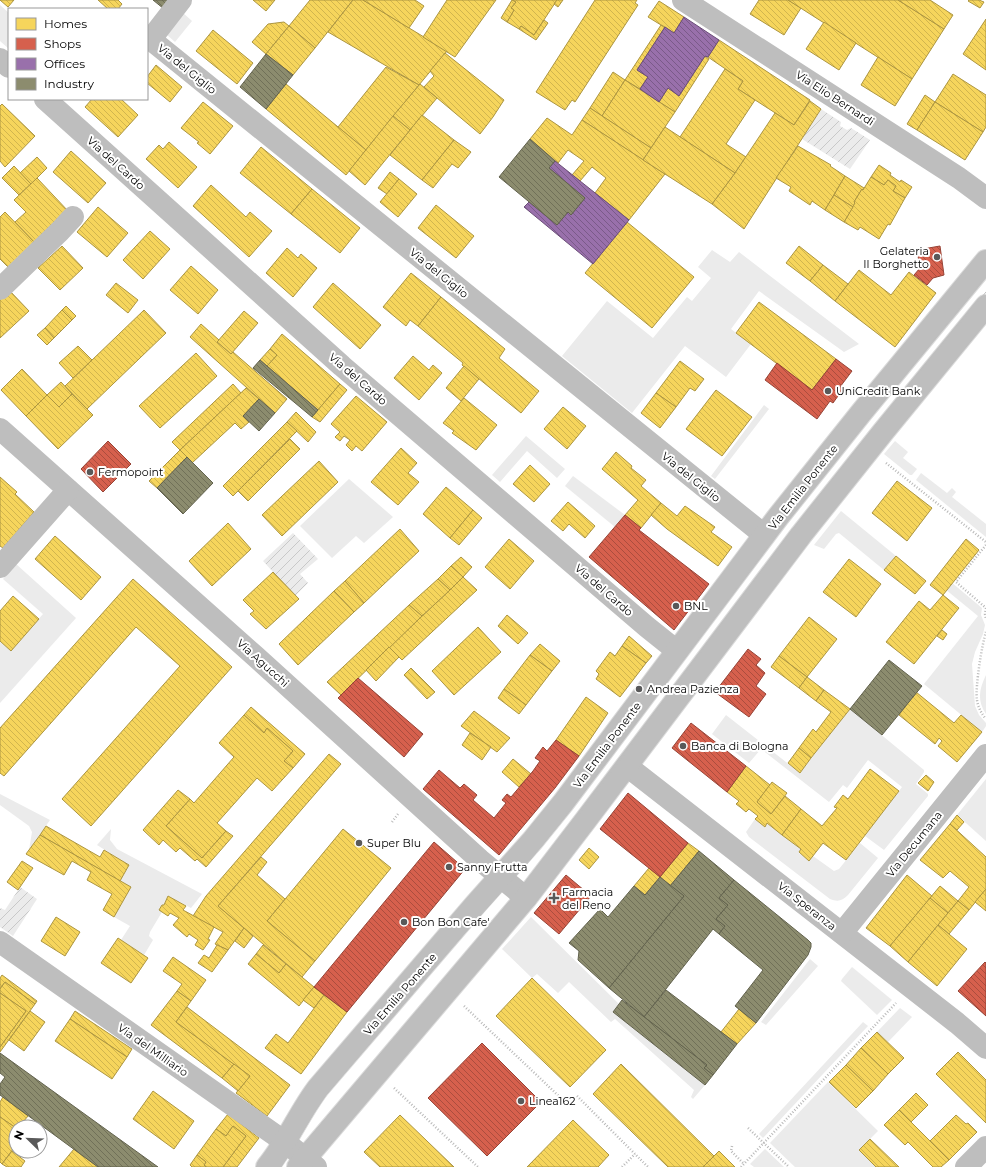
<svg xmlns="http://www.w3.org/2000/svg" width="986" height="1167" font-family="Montserrat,sans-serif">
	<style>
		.grass { fill: #ebebeb }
		.garden { fill: url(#garden-furrows) }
		.homes { fill: url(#homes-back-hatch); stroke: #ac9540 }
		.shops { fill: url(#shops-back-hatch); stroke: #964336 }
		.offices { fill: url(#offices-back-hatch); stroke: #6b4e78 }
		.industry { fill: url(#industry-back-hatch); stroke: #62624d }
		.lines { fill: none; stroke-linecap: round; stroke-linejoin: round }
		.major-casing { stroke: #dbdbdb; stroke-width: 24 }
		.path { stroke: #b9b9b9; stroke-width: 2.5; stroke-dasharray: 1 2; stroke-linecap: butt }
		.minor { stroke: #bebebe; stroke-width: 22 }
		.major { stroke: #bebebe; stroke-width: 22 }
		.tram { stroke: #bebebe; stroke-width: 1 }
		.poi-dot { fill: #595959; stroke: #fff; stroke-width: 1.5 }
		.labels { text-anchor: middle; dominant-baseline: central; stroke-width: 4; stroke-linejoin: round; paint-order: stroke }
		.street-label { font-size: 11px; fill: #000; stroke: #fff }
		.poi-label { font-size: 11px; fill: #000; stroke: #fff; text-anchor: start }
	</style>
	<defs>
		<pattern id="garden-furrows" width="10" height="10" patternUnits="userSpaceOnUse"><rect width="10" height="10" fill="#ebebeb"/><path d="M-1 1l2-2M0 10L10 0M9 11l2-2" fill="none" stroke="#c8c8c8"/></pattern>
		<pattern id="homes-back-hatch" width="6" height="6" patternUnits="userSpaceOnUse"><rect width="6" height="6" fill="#f6d55c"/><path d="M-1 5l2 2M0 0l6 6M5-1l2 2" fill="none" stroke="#d1b54e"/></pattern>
		<pattern id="shops-back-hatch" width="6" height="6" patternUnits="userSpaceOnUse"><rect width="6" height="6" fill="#d6604d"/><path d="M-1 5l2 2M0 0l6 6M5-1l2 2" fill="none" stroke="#ab4d3e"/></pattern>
		<pattern id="offices-back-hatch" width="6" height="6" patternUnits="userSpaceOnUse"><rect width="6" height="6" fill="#9970ab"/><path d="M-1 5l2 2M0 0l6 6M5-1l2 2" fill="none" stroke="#7a5a89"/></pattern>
		<pattern id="industry-back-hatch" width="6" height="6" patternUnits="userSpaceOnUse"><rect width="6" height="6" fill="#8c8c6e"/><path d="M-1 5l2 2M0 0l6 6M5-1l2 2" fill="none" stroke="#707058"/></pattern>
	</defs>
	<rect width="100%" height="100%" fill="#fff"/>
	<!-- grass -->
	<g class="grass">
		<polygon points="0,5 9,13 9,49 0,41"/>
		<polygon points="181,11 192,21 175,42 166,34"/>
		<polygon points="712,250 730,262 739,252 859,344 844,352 759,291 731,329 751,344 726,377 685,346 632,413 562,356 607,301 653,338 687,297 692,301 711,278 698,267"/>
		<polygon points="764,405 769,409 715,479 711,476"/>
		<polygon points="526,436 565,469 557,478 527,451 500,482 492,475"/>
		<polygon points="895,441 908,452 903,458 917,469 912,475 910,475 884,454"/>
		<polygon points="921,473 947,493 952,488 956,492 952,497 986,524 986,537 916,480"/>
		<polygon points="573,476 625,515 615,527 565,486"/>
		<polygon points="349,479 393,517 364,543 356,536 332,558 300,526"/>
		<polygon points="841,511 896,556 884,570 839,533 836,534 824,549 814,545"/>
		<polygon points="16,564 76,618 0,703 0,641 11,650 43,614 3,579"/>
		<polygon points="951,582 982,608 981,615 985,625 983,634 975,652 972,664 975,706 979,715 986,723 986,726 982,732 924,684 978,616 945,589"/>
		<path d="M986,675V714C977,701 979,689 986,675Z"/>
		<polygon points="850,709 924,770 924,772 916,784 928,794 928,796 884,850 865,836 902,787 868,760 847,788 843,785 829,802 761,749 749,763 712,734 726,715 800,773"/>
		<polygon points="986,779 986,841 957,815"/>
		<polygon points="0,794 50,820 29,850 32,832 29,826 0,805"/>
		<path d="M755,819L765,827L767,823L801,849L799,853L809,860L813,856L834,871L839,869L860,843L878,858L848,895C842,901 838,902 830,899L749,837L746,832Z"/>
		<polygon points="111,829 110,840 117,849 202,894 191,908 168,896 164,905 162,905 159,910 162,912 150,932 149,936 153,940 144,955 121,940 130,926 114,917 120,881 129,865 97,845"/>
		<polygon points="531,917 619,1004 613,1012 705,1085 693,1099 691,1097 694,1090 615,1019 611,1022 569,982 558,993 537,974 532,978 502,949"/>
		<polygon points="810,959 818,966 766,1025 761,1022"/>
		<polygon points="852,967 892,1000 877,1015 841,981 842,979"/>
		<polygon points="900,1008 912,1017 888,1042 877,1032"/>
		<polygon points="863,1022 868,1026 763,1138 759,1134"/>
		<polygon points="828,1082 878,1131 859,1150 876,1167 795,1167 770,1143"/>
		<polygon points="765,1149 784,1167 754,1167 750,1164"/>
	</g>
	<!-- garden -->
	<g class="garden">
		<polygon points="821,109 841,122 840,126 847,130 851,128 870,140 850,169 802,139"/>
		<polygon points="293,533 318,559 300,574 308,583 295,596 263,561"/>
		<polygon points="20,887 37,899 13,936 0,927 0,908 5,910"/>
	</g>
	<!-- homes -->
	<g class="homes">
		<polygon points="0,0 14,0 8,7"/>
		<polygon points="98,0 118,0 122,4 118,9 108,9"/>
		<polygon points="253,0 275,0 266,11"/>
		<polygon points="310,0 353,0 315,48 289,26"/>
		<polygon points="353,0 363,0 447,51 419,85 328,32"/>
		<polygon points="363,0 415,0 424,6 409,28"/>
		<polygon points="447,0 496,0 455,57 423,37"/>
		<polygon points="512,0 557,0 534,35 521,26 519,29 507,22 514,10 511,8 516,2"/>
		<polygon points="512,0 516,2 511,8 514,10 507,22 501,18"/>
		<polygon points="557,0 563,0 558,7 554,4"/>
		<polygon points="595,0 637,0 635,3 638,5 575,102 572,100 565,110 536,92"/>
		<polygon points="759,0 788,0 801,8 784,35 750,14"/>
		<polygon points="788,0 898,0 944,29 912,79"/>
		<polygon points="898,0 930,0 953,15 944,29"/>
		<polygon points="969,0 979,0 984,2 980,8 968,1"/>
		<polygon points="659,1 684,17 674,33 648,17"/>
		<polygon points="986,19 986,70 963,54"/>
		<polygon points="544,20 548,23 536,40 519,29 521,26 534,35"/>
		<polygon points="284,22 289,26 266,54 252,42 268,24"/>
		<polygon points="824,22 856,43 839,70 806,49"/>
		<polygon points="661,25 665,27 637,70 648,77 640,89 625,80"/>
		<polygon points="289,26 315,48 293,75 266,54"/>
		<polygon points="213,30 253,63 237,84 196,51"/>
		<polygon points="719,40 810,100 794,125 738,89 743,81 708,57"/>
		<polygon points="445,53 504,100 493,117 480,134 424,87 434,76 430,71"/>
		<polygon points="705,56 709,59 675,112 659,102 668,88 679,96"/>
		<polygon points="878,57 912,79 895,106 861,85"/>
		<polygon points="156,65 182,87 170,102 147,83 147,77"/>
		<polygon points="386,67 419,85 366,150 338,127"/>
		<polygon points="725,69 743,81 738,89 755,100 726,144 746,157 735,173 680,137"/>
		<polygon points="613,72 625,80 602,116 590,108"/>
		<polygon points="953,74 986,95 986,127 983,132 935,102"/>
		<polygon points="625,80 675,112 651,148 602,116"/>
		<polygon points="286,84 366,150 346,175 266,109"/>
		<polygon points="420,84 437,98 410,130 393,116"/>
		<polygon points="925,95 935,102 917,130 907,124"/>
		<polygon points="92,99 121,99 138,115 118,137 85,107"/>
		<polygon points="810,101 821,109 744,229 712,204 735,173 775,113 794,125"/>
		<polygon points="203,102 233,126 210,154 197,143 199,142 181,128"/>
		<polygon points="935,102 983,132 965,160 917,130"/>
		<polygon points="2,104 35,136 5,167 0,161 0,106"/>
		<polygon points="590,108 651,148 643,160 582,120"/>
		<polygon points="422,115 454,140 422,180 390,155"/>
		<polygon points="393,116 410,130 365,185 349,171"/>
		<polygon points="547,118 572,135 582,120 665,174 629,220 595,193 606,178 592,167 580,181 572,175 584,161 568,150 558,163 530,139"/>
		<polygon points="665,127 735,173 712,204 643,160"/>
		<polygon points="454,140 471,152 458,168 452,164 433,188 422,180"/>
		<polygon points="169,142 197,167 178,188 146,159 159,145 163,149"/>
		<polygon points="798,146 831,165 830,166 845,176 825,210 812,201 810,205 789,191 791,187 776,178"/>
		<polygon points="261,147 312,189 291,214 240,173"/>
		<polygon points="71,151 106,183 88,203 53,172"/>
		<polygon points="37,157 47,168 31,184 20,173"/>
		<polygon points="879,165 891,173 890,175 900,182 901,180 912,187 905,198 893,191 896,186 888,180 884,185 871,177"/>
		<polygon points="14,166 31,184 19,195 2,178"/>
		<polygon points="390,172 399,179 387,194 378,188"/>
		<polygon points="845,176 864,188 863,190 862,189 854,202 855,203 853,207 834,195"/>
		<polygon points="871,177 884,185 888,180 896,186 893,191 905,198 890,225 888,224 879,239 860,227 858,230 844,222 855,203 854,202 862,189 863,190"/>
		<polygon points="37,178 69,212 36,244 15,222 26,212 14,200"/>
		<polygon points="399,179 417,194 398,217 380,202"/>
		<polygon points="211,185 246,217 250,212 272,231 249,257 193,206"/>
		<polygon points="312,189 360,228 340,253 291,214"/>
		<polygon points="834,195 853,207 844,222 825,210"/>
		<polygon points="436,205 474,236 456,258 418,228"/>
		<polygon points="98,207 128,233 107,257 77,232"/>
		<polygon points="5,212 35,243 9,268 0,259 0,217"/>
		<polygon points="627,222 694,277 652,328 585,273"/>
		<polygon points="150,231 170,249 143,279 123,260"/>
		<polygon points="62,246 83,268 60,290 38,268"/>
		<polygon points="799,246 823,265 810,281 786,263"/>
		<polygon points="287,248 298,258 301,254 317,268 293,297 266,273"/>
		<polygon points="823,265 848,284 835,301 810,281"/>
		<polygon points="191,266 218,290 198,314 170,290"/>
		<polygon points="859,270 891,295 909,272 936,293 895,347 835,301"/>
		<polygon points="411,273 441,297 418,326 410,320 406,326 383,307"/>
		<polygon points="116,283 138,300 128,313 106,295"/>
		<polygon points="333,283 381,325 360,349 313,307"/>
		<polygon points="9,290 29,311 0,338 0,299"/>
		<polygon points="441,297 505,349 499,358 539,391 521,413 462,365 463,363 418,326"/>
		<polygon points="759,302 836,359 812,390 736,333"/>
		<polygon points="66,306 76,316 72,320 62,310"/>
		<polygon points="62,310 72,320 54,338 45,328"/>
		<polygon points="144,310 166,333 87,409 65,386"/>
		<polygon points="244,311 258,323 231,354 217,342"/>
		<polygon points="201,324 219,340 217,342 231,354 233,352 287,399 275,413 190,337"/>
		<polygon points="45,328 54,338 47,345 37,335"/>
		<polygon points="282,334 340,384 318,410 267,366 277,355 270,349"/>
		<polygon points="78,346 92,360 73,378 59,363"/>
		<polygon points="270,349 277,355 267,366 260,360"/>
		<polygon points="196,353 217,376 160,428 139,406"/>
		<polygon points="413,356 429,370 433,365 442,373 419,400 394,378"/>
		<polygon points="680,361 704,379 695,391 690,388 676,407 656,393"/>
		<polygon points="464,366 479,379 461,401 446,388"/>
		<polygon points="22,369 47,395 26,416 1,390"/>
		<polygon points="61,382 72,394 59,407 47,395"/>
		<polygon points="233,384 241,393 180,450 172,442"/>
		<polygon points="340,384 347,390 320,422 312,417"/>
		<polygon points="246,388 259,399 243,416 249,422 241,429 235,423 192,463 180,450"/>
		<polygon points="716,390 752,417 722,456 686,429"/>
		<polygon points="656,393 676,407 660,428 641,413"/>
		<polygon points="72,394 93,415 58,449 26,416 47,395 59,407"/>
		<polygon points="356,396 387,422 362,451 356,446 352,451 346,445 350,440 344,436 340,441 335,437 340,432 331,424"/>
		<polygon points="464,398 497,425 476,450 452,433 454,431 443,423"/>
		<polygon points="563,407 586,426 567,449 544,429"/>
		<polygon points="296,412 316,432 308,442 287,422"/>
		<polygon points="287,422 297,431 233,496 223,486"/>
		<polygon points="290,439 300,449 248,501 238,491"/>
		<polygon points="401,448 417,463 408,473 419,482 398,505 371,482"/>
		<polygon points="180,450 187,457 157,488 149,481"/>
		<polygon points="616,452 632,466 631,468 646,480 641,486 661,503 641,528 625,515 638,500 602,469"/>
		<polygon points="319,461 338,482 282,536 262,515"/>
		<polygon points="530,465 550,484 534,502 513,484"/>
		<polygon points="0,477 17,492 15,494 34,512 3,548 0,546"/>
		<polygon points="897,481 932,508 907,541 872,513"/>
		<polygon points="446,487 473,510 450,538 423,514"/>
		<polygon points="568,502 595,526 585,538 569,524 563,531 551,521"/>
		<polygon points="661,503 677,516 685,506 715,527 711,532 732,547 718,566 667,529 651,515"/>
		<polygon points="473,510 482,518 459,545 450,538"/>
		<polygon points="228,523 251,549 212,586 189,561"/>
		<polygon points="400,529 419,551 364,603 345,581"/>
		<polygon points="55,536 101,577 81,600 35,559"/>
		<polygon points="509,539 534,561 510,589 485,567"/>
		<polygon points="966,539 979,550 943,595 930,585"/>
		<polygon points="896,556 926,581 915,594 884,570"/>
		<polygon points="461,557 472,567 463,577 451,566"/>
		<polygon points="849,559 881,584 856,617 823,592"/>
		<polygon points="451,566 463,577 450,590 438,579"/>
		<polygon points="273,572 299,599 266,629 250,614 254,611 243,600"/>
		<polygon points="463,577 477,590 402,660 389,647 450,590"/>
		<polygon points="133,579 232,667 91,826 62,799 180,666 136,627 4,776 0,773 0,728"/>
		<polygon points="438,579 450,590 422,616 409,605"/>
		<polygon points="345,581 364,603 354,612 334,591"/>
		<polygon points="334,591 354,612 298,665 279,644"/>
		<polygon points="943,595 959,608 914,664 886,642 919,601 930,610"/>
		<polygon points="13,596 39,619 11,651 0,641 0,611"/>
		<polygon points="409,605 422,616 341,695 327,682"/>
		<polygon points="507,615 528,633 518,644 498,626"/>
		<polygon points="809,617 837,639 807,677 779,656"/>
		<polygon points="478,627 501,652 454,695 432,671"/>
		<polygon points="942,630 947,634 943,640 937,636"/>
		<polygon points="629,636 652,656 646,663 622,646"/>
		<polygon points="540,644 560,661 552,671 530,655"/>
		<polygon points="622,646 646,663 620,697 596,679 599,674 596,671 610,652 615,656"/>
		<polygon points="389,647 399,657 376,681 366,670"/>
		<polygon points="530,655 552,671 526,705 504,689"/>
		<polygon points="779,656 807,677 799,688 771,667"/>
		<polygon points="411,668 435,692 427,699 404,675"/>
		<polygon points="807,677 824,690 816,701 799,688"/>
		<polygon points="504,689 526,705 519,714 498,698"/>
		<polygon points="824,690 850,709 811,758 799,748 813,729 816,732 831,712 816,701"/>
		<polygon points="916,692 954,723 961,715 982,732 957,762 938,746 942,741 939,738 935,744 899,715"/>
		<polygon points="586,697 608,713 579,756 556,740"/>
		<polygon points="251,707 305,754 293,768 284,761 293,751 267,728 264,733 244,715"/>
		<polygon points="474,711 510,738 497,752 461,726"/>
		<polygon points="244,715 264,733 267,728 293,751 284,761 293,768 272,791 257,778 217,823 226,831 202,858 166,826 190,799 194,803 234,757 219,743"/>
		<polygon points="470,733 491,747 482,760 462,745"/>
		<polygon points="799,748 811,758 800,773 788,763"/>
		<polygon points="329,754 341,764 218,906 244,928 228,950 215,944 223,932 193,916 206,896"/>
		<polygon points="513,759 531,774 519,787 502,772"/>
		<polygon points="746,766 770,785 757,802 771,814 785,796 801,809 782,835 767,823 765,827 755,819 758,816 749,809 746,812 740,807 736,804 739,801 727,792"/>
		<polygon points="870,769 899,791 846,860 823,843 809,861 799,852 801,849 782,835 801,809 822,826 837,808 834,807 843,795 848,799"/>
		<polygon points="926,775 934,782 928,791 918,783"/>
		<polygon points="772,782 787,793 771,814 757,802"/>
		<polygon points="178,790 190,799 166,826 202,858 226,831 233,836 206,867 197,859 195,861 180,848 176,852 163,840 159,845 143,830"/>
		<polygon points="957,815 964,822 957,830 950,824"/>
		<polygon points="950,824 986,857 986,889 969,910 958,901 969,887 950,871 943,878 920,860"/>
		<polygon points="46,826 100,857 104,850 129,865 120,881 40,835"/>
		<polygon points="343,829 391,868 315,961 267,921"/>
		<polygon points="40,835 131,887 114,917 103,910 112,894 87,880 91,872 72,861 64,875 26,854"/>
		<polygon points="688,843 699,851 670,886 660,877"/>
		<polygon points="589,848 599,857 589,869 579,860"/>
		<polygon points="261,857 267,862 257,875 285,899 267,921 315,961 302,977 218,906"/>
		<polygon points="22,861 33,868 18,890 7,882"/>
		<polygon points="649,868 660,877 645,895 634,886"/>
		<polygon points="907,875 932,896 890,946 866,928"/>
		<polygon points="940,886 958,901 948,913 930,898"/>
		<polygon points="986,889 986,911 975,902"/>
		<polygon points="168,896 186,906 183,910 214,927 208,939 210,940 203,950 195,945 198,940 189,934 187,937 173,925 179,918 170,913 168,916 159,910 162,905 164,905"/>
		<polygon points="930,898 948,913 908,962 890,946"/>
		<polygon points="958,901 969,910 949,934 938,925"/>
		<polygon points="56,917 80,932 65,956 41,941"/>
		<polygon points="938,925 967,949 937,986 908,962"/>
		<polygon points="244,928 253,936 244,948 235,941"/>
		<polygon points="118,938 148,958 131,983 101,963"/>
		<polygon points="217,945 228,950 212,972 198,963 204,955 209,958"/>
		<polygon points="263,945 286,964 279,973 256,954"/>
		<polygon points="256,954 279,973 286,964 314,987 299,1006 248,964"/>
		<polygon points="173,957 206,980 191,1001 177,991 182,984 163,971"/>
		<polygon points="2,975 37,1001 35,1004 5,982 0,989 0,978"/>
		<polygon points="532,978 606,1050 570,1087 496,1016"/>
		<polygon points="5,982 35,1004 0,1052 0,1047 26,1011 0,993 0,989"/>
		<polygon points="314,987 324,995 314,1008 303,1000"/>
		<polygon points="177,991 191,1001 176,1022 234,1064 222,1078 151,1025"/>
		<polygon points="0,993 26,1011 0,1047"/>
		<polygon points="324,995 347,1012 301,1074 265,1048 276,1034 288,1043"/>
		<polygon points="187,1007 290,1085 267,1116 236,1093 250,1076 176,1022"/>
		<polygon points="739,1009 756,1023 737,1044 721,1032"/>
		<polygon points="30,1011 45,1022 24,1051 9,1040"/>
		<polygon points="75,1011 132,1049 127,1057 70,1019"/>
		<polygon points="70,1019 127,1057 112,1079 55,1041"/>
		<polygon points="877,1032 904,1058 888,1074 861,1048"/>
		<polygon points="861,1048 888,1074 873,1091 846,1065"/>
		<polygon points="958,1052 986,1080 986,1123 936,1074"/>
		<polygon points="234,1064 250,1076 238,1091 222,1078"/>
		<polygon points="621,1064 714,1156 703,1167 668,1167 593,1094"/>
		<polygon points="846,1065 873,1091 856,1108 829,1082"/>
		<polygon points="153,1091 194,1121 174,1149 133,1119"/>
		<polygon points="916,1093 928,1105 911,1122 899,1110"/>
		<polygon points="3,1097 28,1116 19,1127 16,1128 0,1117 0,1102"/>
		<polygon points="899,1110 949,1160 941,1167 933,1167 908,1142 905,1145 884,1125"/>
		<polygon points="228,1114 259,1138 237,1167 223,1167 246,1136 233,1126 226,1136 216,1129"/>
		<polygon points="400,1115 454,1167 380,1167 364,1152"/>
		<polygon points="956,1115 966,1124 968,1123 977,1132 949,1160 930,1141"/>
		<polygon points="0,1117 16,1128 16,1145 2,1164 0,1162"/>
		<polygon points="573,1120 609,1155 598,1167 527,1167"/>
		<polygon points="233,1126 246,1136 223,1167 206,1167 204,1165 206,1162 197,1155 216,1129 226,1136"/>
		<polygon points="870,1139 899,1167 876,1167 859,1150"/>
		<polygon points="74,1149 98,1167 59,1167"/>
		<polygon points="12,1151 25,1161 21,1167 7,1167 2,1164"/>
		<polygon points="719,1151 735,1167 703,1167"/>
		<polygon points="197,1155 206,1162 204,1165 206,1167 192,1167 190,1165"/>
	</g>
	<!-- shops -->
	<g class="shops">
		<polygon points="940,246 944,275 933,278 927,285 914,275 920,268 917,250"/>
		<polygon points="836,359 852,371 840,387 843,389 833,403 830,401 817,419 765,380 777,363 812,390"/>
		<polygon points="108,441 131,464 103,492 81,469"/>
		<polygon points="625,515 641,528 639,530 709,584 674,630 589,557"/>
		<polygon points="748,649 761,659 756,665 765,673 756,686 766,694 749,717 715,692"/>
		<polygon points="358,678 423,734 404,757 338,698"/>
		<polygon points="691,723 746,766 727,792 672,748"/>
		<polygon points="556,740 579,756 555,788 499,855 423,789 439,770 460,788 464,784 477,795 473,800 494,818 506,803 502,800 507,794 511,797 533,771 540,761 535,758 543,747 547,751"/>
		<polygon points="628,793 688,843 660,877 600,829"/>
		<polygon points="434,842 465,869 347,1012 314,987"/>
		<polygon points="566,875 591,896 559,934 534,913"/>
		<polygon points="985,962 986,963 986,1016 958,991"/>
		<polygon points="482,1043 541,1102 487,1156 428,1098"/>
	</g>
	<!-- offices -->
	<g class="offices">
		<polygon points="684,17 719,40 708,57 705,56 679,96 668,88 659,102 640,89 648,77 637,70 665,27 674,33"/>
		<polygon points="555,161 629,220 593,264 524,207 529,202 557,225 568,212 571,215 585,198 549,168"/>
	</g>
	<!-- industry -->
	<g class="industry">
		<polygon points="153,0 171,0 164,9"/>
		<polygon points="266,54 293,75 266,109 240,87"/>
		<polygon points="530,139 555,161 549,168 585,198 571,215 568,212 557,225 499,177"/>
		<polygon points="260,360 318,410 312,417 253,368"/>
		<polygon points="259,399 275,413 259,431 243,416"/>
		<polygon points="187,457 213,483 183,514 157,488"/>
		<polygon points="889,660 922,686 882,735 850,709"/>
		<polygon points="699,851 734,880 719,898 728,905 716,919 725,926 719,934 713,929 644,1017 609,988 684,896 670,886"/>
		<polygon points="660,877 684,896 609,988 578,960 579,951 569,943 600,909 608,917 634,886 645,895"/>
		<polygon points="734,880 808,940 811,943 811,947 808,955 756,1023 735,1006 763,970 719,934 725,926 716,919 728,905 719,898"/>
		<polygon points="666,990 737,1044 713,1075 704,1068 707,1065 644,1017"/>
		<polygon points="622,1000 707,1065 704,1068 713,1075 705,1085 613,1012"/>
		<polygon points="0,1053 158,1167 98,1167 0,1095 0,1084 5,1077 0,1073"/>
	</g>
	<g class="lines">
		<!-- major casing -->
		<g class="major-casing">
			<g id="major">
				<path d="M267,1167C287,1143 299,1113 318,1088L475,905L533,840L563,803L778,517L861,413L986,261"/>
				<polyline points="298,1167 526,898 585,821 801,535 883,432 986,306"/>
			</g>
		</g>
		<!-- path -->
		<g class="path">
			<polyline points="886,463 986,542"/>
			<polyline points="986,545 956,582 986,608"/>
			<polyline points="986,608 985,614 986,619"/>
			<path d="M986,632C982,644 975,687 977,700C978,707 981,713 986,719"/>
			<polyline points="392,822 398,814"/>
			<polyline points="464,1006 565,1102"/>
			<polyline points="394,1088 478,1167"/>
			<polyline points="577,1096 648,1167"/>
			<polyline points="748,1128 789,1167"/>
			<polyline points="732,1146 731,1151 744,1164"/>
			<polyline points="622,1167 635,1154"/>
			<polyline points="741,1167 896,1003"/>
		</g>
		<!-- minor -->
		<g class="minor">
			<polyline points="181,0 154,35 153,38 155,43 764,535"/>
			<polyline points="683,0 959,178 986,198"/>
			<polyline points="0,59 9,67"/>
			<polyline points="45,99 342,366 647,627 677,651"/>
			<polyline points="0,289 60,231 73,217"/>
			<polyline points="0,429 255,656 480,860 526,898"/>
			<polyline points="0,567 68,490"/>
			<polyline points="627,766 957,1023 986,1048"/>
			<polyline points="842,933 986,755"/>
			<polyline points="0,942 285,1142 316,1167"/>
			<polyline points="966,1167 986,1147"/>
		</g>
		<!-- major -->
		<use href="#major" class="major"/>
		<!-- tram -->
		<g class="tram">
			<polyline points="292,1158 450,973 525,883 579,815 787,537 875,426 986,292"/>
			<path d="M281,1167C297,1144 309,1118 326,1095L454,945L531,859L561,822L779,531L868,420L986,276"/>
		</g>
	</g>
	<!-- markers -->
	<g class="poi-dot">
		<circle cx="937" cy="257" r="4"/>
		<circle cx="828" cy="391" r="4"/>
		<circle cx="90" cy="472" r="4"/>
		<circle cx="676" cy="606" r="4"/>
		<circle cx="639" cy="689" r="4"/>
		<circle cx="683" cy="746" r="4"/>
		<circle cx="359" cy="843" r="4"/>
		<circle cx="449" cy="867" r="4"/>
		<path d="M552 892h4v4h4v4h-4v4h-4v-4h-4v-4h4z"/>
		<circle cx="404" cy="922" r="4"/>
		<circle cx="521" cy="1101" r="4"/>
	</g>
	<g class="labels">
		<!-- street labels -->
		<g class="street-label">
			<text transform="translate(187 69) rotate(39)">Via del Giglio</text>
			<text transform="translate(835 98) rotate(33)">Via Elio Bernardi</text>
			<text transform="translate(116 163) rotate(42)">Via del Cardo</text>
			<text transform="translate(439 273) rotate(39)">Via del Giglio</text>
			<text transform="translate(358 379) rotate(41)">Via del Cardo</text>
			<text transform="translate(691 477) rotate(39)">Via del Giglio</text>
			<text transform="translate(803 487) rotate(-52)">Via Emilia Ponente</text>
			<text transform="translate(604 590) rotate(41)">Via del Cardo</text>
			<text transform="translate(263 663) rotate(42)">Via Agucchi</text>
			<text transform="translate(607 745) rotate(-53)">Via Emilia Ponente</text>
			<text transform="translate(914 844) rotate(-51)">Via Decumana</text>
			<text transform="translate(807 906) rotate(38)">Via Speranza</text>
			<text transform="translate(400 994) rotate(-49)">Via Emilia Ponente</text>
			<text transform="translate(153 1050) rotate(35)">Via del Milliario</text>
		</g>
		<!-- poi labels -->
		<g class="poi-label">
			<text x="929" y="251" text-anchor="end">Gelateria<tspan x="929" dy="13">Il Borghetto</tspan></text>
			<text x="836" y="391">UniCredit Bank</text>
			<text x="98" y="472">Fermopoint</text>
			<text x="684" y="606">BNL</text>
			<text x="647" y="689">Andrea Pazienza</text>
			<text x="691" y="746">Banca di Bologna</text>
			<text x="367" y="843">Super Blu</text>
			<text x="457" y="867">Sanny Frutta</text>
			<text x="562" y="892">Farmacia<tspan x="562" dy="13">del Reno</tspan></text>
			<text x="412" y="922">Bon Bon Cafe'</text>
			<text x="529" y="1101">Linea162</text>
		</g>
	</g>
	<!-- legend -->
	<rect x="8" y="8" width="140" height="92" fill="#ffffff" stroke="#999999"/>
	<rect x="16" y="18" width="20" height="12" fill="#f6d55c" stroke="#999999"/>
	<text x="44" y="28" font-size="12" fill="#000000">Homes</text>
	<rect x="16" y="38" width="20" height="12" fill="#d6604d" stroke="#999999"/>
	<text x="44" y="48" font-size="12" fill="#000000">Shops</text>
	<rect x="16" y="58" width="20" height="12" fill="#9970ab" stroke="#999999"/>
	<text x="44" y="68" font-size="12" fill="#000000">Offices</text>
	<rect x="16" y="78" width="20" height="12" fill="#8c8c6e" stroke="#999999"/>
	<text x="44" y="88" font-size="12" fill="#000000">Industry</text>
	<!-- north arrow -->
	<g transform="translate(28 1139) rotate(293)"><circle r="19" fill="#ffffff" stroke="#999999"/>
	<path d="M0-3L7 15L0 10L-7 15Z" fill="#595959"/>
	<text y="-6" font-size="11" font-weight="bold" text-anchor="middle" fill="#000000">N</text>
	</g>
</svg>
